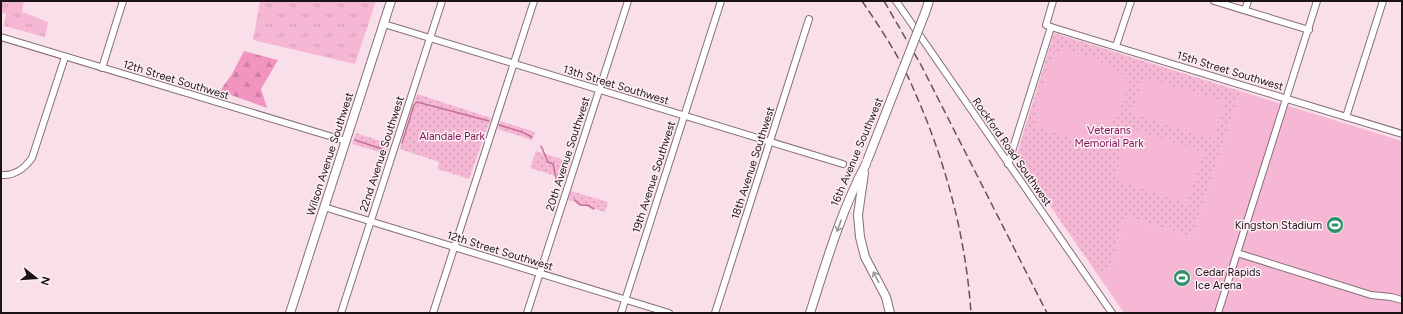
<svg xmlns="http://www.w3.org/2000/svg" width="1403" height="314" font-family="Figtree,sans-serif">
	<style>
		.grass { fill: url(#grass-tufts) }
		.forest { fill: url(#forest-firs) }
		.park { fill: url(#park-dots) }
		.pitch { fill: #f5b7d3 }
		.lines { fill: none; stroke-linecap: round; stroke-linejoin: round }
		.stream { stroke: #c66f99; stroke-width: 1.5 }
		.minor-casing { stroke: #856f78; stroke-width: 8 }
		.major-casing { stroke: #856f78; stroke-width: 10 }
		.minor { stroke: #fff; stroke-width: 6 }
		.major { stroke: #fff; stroke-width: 8 }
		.rail { stroke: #62545a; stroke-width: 1.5; stroke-dasharray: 8 4; stroke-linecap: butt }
		.major-bridge-casing { stroke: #856f78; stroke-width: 10; stroke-linecap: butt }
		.major-bridge { stroke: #fff; stroke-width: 8 }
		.oneway { stroke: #999597 }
		.labels { text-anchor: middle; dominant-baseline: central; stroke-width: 3; stroke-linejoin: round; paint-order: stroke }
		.street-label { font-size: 11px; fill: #1c1317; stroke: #feeff5 }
		.park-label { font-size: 11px; fill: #7e1353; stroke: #feeff5 }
		.poi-label { font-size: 11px; fill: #1c1317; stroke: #feeff5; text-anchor: end }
	</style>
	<defs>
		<pattern id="grass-tufts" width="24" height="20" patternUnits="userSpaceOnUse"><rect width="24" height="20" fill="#f5b7d3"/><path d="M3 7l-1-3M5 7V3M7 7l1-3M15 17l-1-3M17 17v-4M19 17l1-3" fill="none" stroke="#d19cb4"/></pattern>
		<pattern id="forest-firs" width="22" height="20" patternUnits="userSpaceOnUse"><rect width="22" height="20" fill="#f195c0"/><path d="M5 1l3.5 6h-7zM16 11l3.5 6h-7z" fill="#ce80a4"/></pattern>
		<pattern id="park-dots" width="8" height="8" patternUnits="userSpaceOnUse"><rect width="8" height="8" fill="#f5b7d3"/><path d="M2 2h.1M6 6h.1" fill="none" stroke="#d19cb4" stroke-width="1.8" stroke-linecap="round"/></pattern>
	</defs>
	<rect width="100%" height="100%" fill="#f8dfe9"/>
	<!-- grass -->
	<g class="grass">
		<polygon points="1,1 24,1 22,12 48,22 45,37 4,26 6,14 1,11"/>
		<polygon points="260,1 376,1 355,64 253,40"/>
	</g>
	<!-- forest -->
	<polygon class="forest" points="244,51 278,60 261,89 267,108 220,91 232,74"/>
	<!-- park -->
	<g class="park">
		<polygon points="1054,33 1240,91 1192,237 1125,216 1111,264 1098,275 1016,157"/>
		<polygon points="417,94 491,118 469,179 438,169 439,162 400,149"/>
		<polygon points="500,121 535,132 532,140 498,129"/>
		<polygon points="356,133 390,144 387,154 352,144"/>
		<polygon points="536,151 571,162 565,179 530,168"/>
		<polygon points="571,191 608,202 605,212 568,200"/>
	</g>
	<!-- pitch -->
	<g class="pitch">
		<path d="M1065,49L1111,65L1130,81C1126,92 1123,103 1118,113C1099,152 1069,136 1037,127L1038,96L1054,53Z"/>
		<polygon points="1144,77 1225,102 1213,139 1132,113"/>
		<polygon points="1240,91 1402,141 1402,313 1124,313 1098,275 1111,264 1125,216 1192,237"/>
		<polygon points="1130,128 1204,152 1187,203 1114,179"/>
	</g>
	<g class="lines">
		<!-- stream -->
		<g class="stream">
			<polyline points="499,125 522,132 532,137"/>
			<polyline points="355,140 385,150"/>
			<polyline points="402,143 414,105 417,102 489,121"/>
			<polyline points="541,146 548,162 553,164 557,182"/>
			<path d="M575,200C579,205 581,206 587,205L594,209"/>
		</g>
		<!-- minor casing -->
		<g class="minor-casing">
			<g id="minor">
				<polyline points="896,1 1112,313"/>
				<polyline points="1214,1 1309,30"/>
				<polyline points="1245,10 1248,1"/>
				<polyline points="384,24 843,164"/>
				<polyline points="1051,27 1402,134"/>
				<polyline points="1,37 346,141"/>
				<polyline points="1116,46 1131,1"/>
				<polyline points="102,68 123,1"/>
				<polyline points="1346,117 1383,1"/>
				<polyline points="1008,164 1051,27 1046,25 1053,1"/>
				<path d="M1,175C15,176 24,169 32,158L65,57"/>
				<polyline points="324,207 669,313"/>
				<polyline points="1237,253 1371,295 1391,297 1402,300"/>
				<polyline points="341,313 442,1"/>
				<polyline points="433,313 534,1"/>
				<polyline points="527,313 628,1"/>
				<polyline points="621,313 721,1"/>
				<polyline points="715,313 809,19"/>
				<polyline points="1218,313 1317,1"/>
			</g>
		</g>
		<!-- major casing -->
		<g class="major-casing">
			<g id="major">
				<polyline points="925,13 929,1"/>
				<polyline points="864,173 858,215 860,237 865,257 886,297 890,313"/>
				<polyline points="290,313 391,1"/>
				<path d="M810,313C826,263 841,211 866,164"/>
			</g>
		</g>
		<!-- minor -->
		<use href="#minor" class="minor"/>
		<!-- major -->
		<use href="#major" class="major"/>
		<!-- rail -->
		<g class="rail">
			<path d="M862,1C877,23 893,47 905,71C911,82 915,93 920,104C948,171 966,240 971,313"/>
			<polyline points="884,1 921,65 1047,313"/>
		</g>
		<!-- major-bridge casing -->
		<g class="major-bridge-casing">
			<polyline id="major-bridge" points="867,161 925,13"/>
		</g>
		<!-- major-bridge -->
		<use href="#major-bridge" class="major-bridge"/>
	</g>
	<!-- one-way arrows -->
	<defs><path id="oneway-shaft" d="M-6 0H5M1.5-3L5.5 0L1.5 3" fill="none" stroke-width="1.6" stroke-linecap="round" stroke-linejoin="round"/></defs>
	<g class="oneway">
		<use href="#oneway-shaft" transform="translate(839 226) rotate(110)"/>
		<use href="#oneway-shaft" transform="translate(876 277) rotate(-117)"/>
	</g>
	<!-- icons -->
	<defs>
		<g id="stadium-disc" transform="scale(0.9)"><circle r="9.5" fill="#2e8f68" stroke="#feeff5"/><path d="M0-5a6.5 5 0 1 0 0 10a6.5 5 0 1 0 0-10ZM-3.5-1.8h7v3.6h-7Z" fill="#fff"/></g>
	</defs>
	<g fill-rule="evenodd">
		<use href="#stadium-disc" x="1335" y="225"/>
		<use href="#stadium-disc" x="1182" y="278"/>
	</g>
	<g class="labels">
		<!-- street labels -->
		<g class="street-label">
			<text transform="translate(1230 71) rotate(17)">15th Street Southwest</text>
			<text transform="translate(176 80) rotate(17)">12th Street Southwest</text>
			<text transform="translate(616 85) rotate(17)">13th Street Southwest</text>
			<text transform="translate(857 152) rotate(-67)">16th Avenue Southwest</text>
			<text transform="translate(1012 152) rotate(55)">Rockford Road Southwest</text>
			<text transform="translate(330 154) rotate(-72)">Wilson Avenue Southwest</text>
			<text transform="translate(382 154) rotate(-72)">22nd Avenue Southwest</text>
			<text transform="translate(568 154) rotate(-72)">20th Avenue Southwest</text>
			<text transform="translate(753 163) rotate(-72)">18th Avenue Southwest</text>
			<text transform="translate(654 177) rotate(-72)">19th Avenue Southwest</text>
			<text transform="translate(500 251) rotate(17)">12th Street Southwest</text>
		</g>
		<!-- park labels -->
		<g class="park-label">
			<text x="1109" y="130">Veterans<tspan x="1109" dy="13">Memorial Park</tspan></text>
			<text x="452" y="136">Alandale Park</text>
		</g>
		<!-- poi labels -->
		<g class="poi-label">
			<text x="1322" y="225">Kingston Stadium</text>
			<text x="1195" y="272" text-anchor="start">Cedar Rapids<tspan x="1195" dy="13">Ice Arena</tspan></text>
		</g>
	</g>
	<!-- border -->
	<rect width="1403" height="314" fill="none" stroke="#1c1317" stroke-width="4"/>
	<!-- north arrow -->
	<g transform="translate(36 278) rotate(107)" stroke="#feeff5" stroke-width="3" paint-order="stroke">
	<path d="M0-3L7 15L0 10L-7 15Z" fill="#1c1317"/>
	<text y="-6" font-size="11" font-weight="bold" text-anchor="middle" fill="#1c1317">N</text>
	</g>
</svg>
